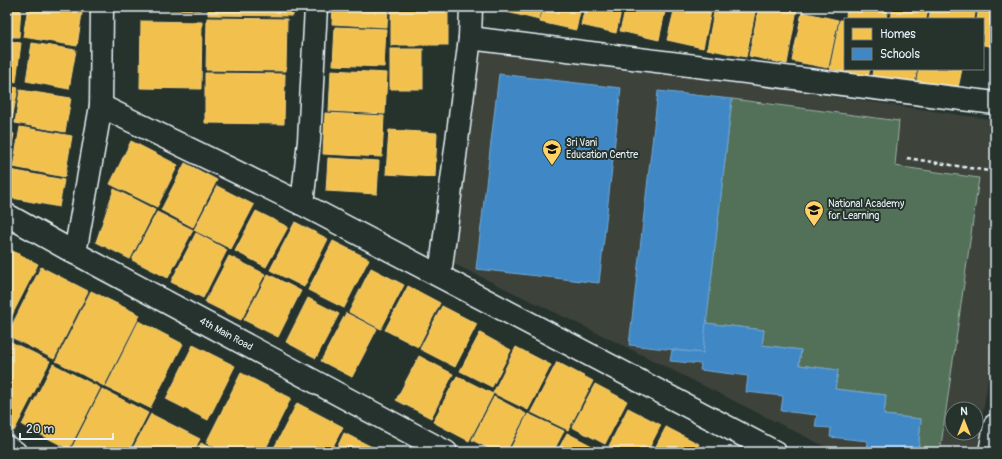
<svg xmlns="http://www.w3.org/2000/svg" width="1002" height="459" font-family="Pangolin,sans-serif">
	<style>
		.built { fill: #3c423a; fill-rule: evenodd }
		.green { fill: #537058; stroke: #9eb0a8 }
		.homes { fill: #f2c14e; stroke: #efcf81 }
		.schools { fill: #3f88c5; stroke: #72a8d4 }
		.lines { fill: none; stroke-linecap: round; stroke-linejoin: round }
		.minor-casing { stroke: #e8f1f8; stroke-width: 25 }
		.tertiary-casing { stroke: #e8f1f8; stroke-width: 25 }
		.path { stroke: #e8f1f8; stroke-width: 2.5; stroke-dasharray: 4 3; stroke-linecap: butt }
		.minor { stroke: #26332d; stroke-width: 22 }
		.tertiary { stroke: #26332d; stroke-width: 22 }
		.labels { text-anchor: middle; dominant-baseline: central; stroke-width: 4; stroke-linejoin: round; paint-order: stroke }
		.poi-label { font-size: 10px; fill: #e8f1f8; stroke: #26332d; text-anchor: start }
		.street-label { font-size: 10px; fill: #e8f1f8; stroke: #26332d }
	</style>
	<rect width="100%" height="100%" fill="#26332d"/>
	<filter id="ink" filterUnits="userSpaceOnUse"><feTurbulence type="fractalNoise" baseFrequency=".025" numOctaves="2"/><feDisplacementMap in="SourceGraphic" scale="8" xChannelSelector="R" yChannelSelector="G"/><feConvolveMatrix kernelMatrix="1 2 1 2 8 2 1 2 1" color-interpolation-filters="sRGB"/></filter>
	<g filter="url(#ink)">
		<!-- built -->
		<path class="built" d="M479,48L653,70L995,120V334L977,452H836L618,343L450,262ZM952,409H976V433H952Z"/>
		<!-- green -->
		<polygon class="green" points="732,99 899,121 895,166 979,178 940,452 918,452 921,419 884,415 886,395 835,389 838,370 799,365 801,350 762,345 764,330 706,323"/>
		<!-- homes -->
		<g class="homes">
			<polygon points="7,7 21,7 19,37 7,37"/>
			<polygon points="28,7 43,7 82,13 77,46 23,37"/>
			<polygon points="129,7 201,7 201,10 129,9"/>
			<polygon points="208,7 293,7 293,16 208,15"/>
			<polygon points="333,7 388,7 387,27 332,24"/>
			<polygon points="487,7 542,7 539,20"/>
			<polygon points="544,7 581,7 576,30 540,22"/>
			<polygon points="585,7 622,7 616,33 581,25"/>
			<polygon points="626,7 666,7 659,40 620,31"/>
			<polygon points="675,7 712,7 703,48 667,40"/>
			<polygon points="715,7 756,7 746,57 707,49"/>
			<polygon points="759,7 785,7 797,9 787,64 749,56"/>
			<polygon points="847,7 888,7 886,19 856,19 846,17"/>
			<polygon points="893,7 928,7 926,19 891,19"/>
			<polygon points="931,7 976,7 974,19 929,19"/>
			<polygon points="979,7 995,7 995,47 983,45 983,19 977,19"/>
			<rect x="391" y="8" width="57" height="37"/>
			<polygon points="802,12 838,20 828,68 792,61"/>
			<polygon points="207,18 287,19 286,71 206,70"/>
			<polygon points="840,20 845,20 845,69 870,69 868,77 830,69"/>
			<polygon points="141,21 202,22 201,89 140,88"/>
			<polygon points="335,27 386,29 384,67 333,65"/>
			<polygon points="7,41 21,43 16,82 7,81"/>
			<polygon points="32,43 76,50 69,89 26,81"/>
			<rect x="390" y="49" width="33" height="40"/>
			<polygon points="873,69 917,69 914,84 872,76"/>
			<polygon points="919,69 962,69 957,93 916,85"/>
			<polygon points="331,70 387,73 385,114 329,111"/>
			<polygon points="205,73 285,74 284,124 205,123"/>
			<polygon points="7,86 18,88 10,130 7,129"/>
			<polygon points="20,90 71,98 65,132 15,123"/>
			<polygon points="325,113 384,116 382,157 323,154"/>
			<polygon points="20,127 72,136 65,177 13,167"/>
			<polygon points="389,130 437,133 435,177 386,174"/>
			<polygon points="7,132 14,134 7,169"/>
			<polygon points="131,141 178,165 157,207 110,184"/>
			<polygon points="328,158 379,161 377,194 326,191"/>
			<polygon points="185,163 217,180 193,227 161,210"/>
			<polygon points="10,170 64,180 59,207 7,197 7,186"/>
			<polygon points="217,186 254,205 231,249 194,230"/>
			<polygon points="114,189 155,210 130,259 96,242"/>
			<polygon points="256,211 288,227 266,267 235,251"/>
			<polygon points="157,212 193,230 168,278 132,260"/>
			<polygon points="295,222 328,239 304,287 270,270"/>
			<polygon points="196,233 227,250 203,298 171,282"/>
			<polygon points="333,241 369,259 344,308 308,290"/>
			<polygon points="7,248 38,264 7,325"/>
			<polygon points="229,256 265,274 241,320 205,302"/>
			<polygon points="41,267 88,291 54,359 7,335"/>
			<polygon points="371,268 404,285 381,329 349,312"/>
			<polygon points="268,274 301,291 278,337 244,320"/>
			<polygon points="408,286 440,303 418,347 385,330"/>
			<polygon points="91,291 140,315 104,386 56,361"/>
			<polygon points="308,298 339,314 316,358 286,342"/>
			<polygon points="442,306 477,324 455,367 420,349"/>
			<polygon points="346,313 377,329 352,377 321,361"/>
			<polygon points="139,321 183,344 150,408 106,387"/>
			<polygon points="480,333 511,350 492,387 460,371"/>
			<polygon points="7,340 50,361 14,431 7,428"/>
			<polygon points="193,345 235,366 208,420 166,399"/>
			<polygon points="516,347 551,365 528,410 493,393"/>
			<polygon points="419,356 453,374 431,418 396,400"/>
			<polygon points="557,362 593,381 568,430 531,412"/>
			<polygon points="53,364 100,388 69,449 22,425"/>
			<polygon points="241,373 291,398 264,452 224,452 206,443"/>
			<polygon points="457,376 493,394 469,441 433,422"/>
			<polygon points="595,384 627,401 605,444 572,427"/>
			<polygon points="102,389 148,413 128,452 70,452"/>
			<polygon points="494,397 526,414 506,452 496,452 472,440"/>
			<polygon points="297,403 343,427 330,452 272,452"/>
			<polygon points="628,408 661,425 647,452 621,452 609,446"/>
			<polygon points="151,414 200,439 193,452 131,452"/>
			<polygon points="528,414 564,431 553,452 509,452"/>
			<polygon points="666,427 699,444 695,452 653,452"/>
			<polygon points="344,433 382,452 335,452"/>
			<polygon points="567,433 600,450 599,452 557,452"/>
			<polygon points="201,443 218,452 196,452"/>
			<polygon points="704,446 715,452 701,452"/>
		</g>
		<!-- schools -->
		<g class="schools">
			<polygon points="499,74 621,88 599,283 476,269"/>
			<polygon points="658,91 732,99 703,353 629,345"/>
			<polygon points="706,323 764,330 762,345 801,350 799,365 838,370 835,389 886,395 884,415 921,419 918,452 867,452 868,441 830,437 831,428 815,427 817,415 781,411 783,396 746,392 748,376 700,370 701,364 670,361 672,350 703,353"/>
		</g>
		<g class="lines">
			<!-- minor casing -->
			<g class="minor-casing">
				<g id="minor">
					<polyline points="470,38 995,103"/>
					<polyline points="101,106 302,204 775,452"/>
					<polyline points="302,204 309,141 316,7"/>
					<polyline points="7,215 75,253 446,452"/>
					<polyline points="75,253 101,106 102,7"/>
					<polyline points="440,275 470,38 471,7"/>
					<polyline points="7,447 15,452"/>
				</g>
			</g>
			<!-- tertiary casing -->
			<g class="tertiary-casing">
				<polyline id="tertiary" points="990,452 995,425"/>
			</g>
			<!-- path -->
			<polyline class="path" points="907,158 995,172"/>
			<!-- minor -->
			<use href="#minor" class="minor"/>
			<!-- tertiary -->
			<use href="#tertiary" class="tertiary"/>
		</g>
	</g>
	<!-- icons -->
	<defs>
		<g id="school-pin" transform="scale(1)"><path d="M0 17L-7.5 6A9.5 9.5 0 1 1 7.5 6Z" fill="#ffd166" stroke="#26332d"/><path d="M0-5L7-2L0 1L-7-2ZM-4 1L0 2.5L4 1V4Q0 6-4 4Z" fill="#111"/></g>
	</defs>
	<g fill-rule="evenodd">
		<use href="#school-pin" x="552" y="149"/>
		<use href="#school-pin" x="814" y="210"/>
	</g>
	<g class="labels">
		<!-- poi labels -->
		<g class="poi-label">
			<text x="566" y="143">Sri Vani<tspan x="566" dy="12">Education Centre</tspan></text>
			<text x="828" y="204">National Academy<tspan x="828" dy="12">for Learning</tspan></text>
		</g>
		<!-- street labels -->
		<g class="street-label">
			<text transform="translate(226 334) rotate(28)">4th Main Road</text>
		</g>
	</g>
	<!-- margin -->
	<rect width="1002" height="459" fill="none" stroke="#26332d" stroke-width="24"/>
	<rect x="12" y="12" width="978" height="435" fill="none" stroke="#e8f1f8" stroke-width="1.5" filter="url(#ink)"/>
	<!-- legend -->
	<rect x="844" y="18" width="140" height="52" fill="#26332d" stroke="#747f7e"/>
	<rect x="852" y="28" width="20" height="12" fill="#f2c14e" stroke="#747f7e"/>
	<text x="880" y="38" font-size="12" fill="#e8f1f8">Homes</text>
	<rect x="852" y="48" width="20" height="12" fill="#3f88c5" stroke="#747f7e"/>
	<text x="880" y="58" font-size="12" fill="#e8f1f8">Schools</text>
	<!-- north arrow -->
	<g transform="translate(964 421)"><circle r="19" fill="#26332d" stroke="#747f7e"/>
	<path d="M0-3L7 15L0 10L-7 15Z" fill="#ffd166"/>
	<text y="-6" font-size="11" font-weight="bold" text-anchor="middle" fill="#e8f1f8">N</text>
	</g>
	<!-- scale -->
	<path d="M20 433v6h93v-6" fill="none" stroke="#e8f1f8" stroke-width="2"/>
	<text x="26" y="433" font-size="12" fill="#e8f1f8" stroke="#26332d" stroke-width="3" paint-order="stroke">20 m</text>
</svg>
